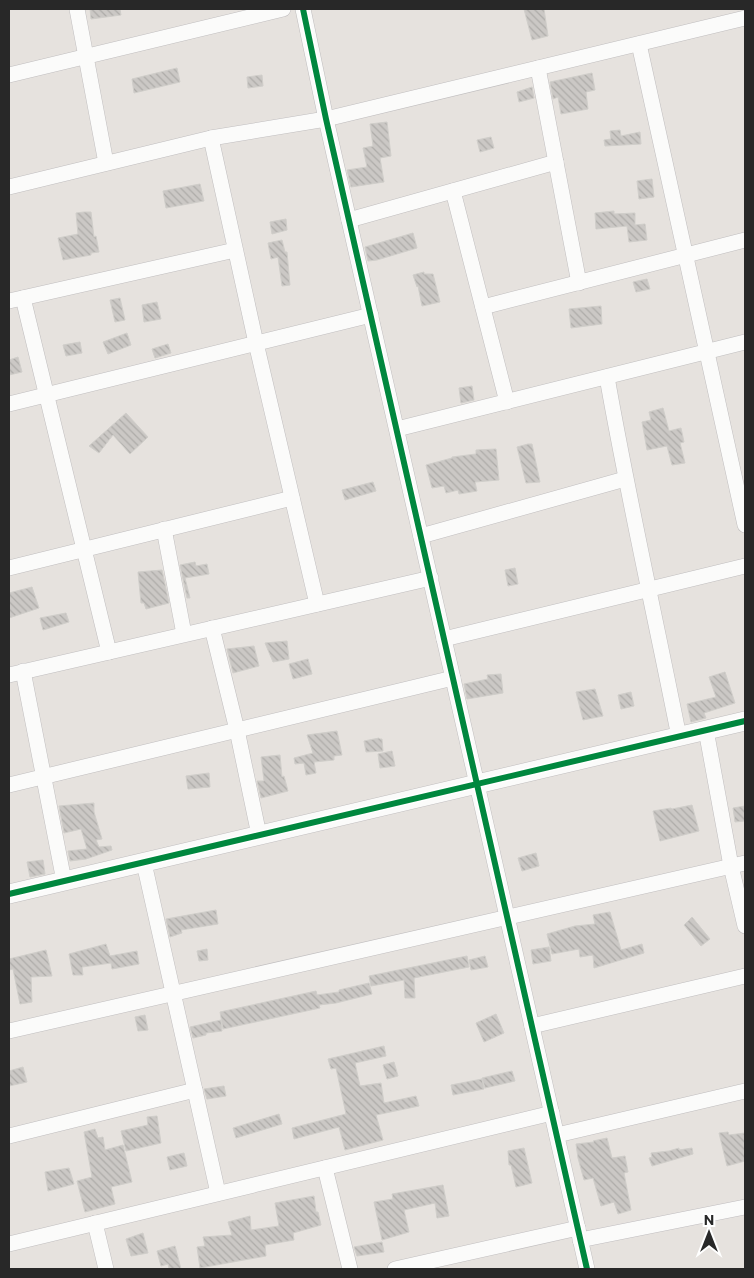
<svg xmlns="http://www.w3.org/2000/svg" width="754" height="1278" font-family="Commissioner,sans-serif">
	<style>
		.building { fill: url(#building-back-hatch); stroke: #d0ceca }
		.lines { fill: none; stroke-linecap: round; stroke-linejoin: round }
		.minor-casing { stroke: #c0bebf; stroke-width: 16 }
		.tertiary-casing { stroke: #c0bebf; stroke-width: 20 }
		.minor { stroke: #fbfbfa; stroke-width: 15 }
		.tertiary { stroke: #fbfbfa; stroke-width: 19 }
		.cycleway-casing { stroke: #fff; stroke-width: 9 }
		.cycleway { stroke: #00873e; stroke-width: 6 }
	</style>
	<defs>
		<pattern id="building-back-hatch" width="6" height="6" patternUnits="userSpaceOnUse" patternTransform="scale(1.25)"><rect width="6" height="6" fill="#cbc8c5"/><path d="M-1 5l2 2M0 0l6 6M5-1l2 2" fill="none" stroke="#aeaca9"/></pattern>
	</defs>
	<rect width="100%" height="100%" fill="#e6e2de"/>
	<!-- building -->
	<g class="building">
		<polygon points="90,9 120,9 121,15 91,19"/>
		<polygon points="524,9 544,9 548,36 532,40"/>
		<polygon points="177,68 180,82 134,93 132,79"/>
		<polygon points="592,73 595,90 586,92 588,109 561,114 558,97 553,99 550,82"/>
		<polygon points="262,75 263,86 248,88 247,77"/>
		<polygon points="532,87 534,98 519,102 517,92"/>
		<polygon points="387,122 391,156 380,158 384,182 351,187 347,170 367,167 363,148 373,146 370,124"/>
		<polygon points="620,130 621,136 640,132 641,144 605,146 604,140 611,139 610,131"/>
		<polygon points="491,137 494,148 480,152 477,140"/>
		<polygon points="652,179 654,197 639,199 637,181"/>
		<polygon points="200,184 204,201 166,208 163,191"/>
		<polygon points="614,211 614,214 635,213 635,225 645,224 647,240 629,242 627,226 596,229 595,213"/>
		<polygon points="84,212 91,212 94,237 96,236 99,252 91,253 91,255 63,260 58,238 78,234 76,213"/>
		<polygon points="286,219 287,230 272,234 270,222"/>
		<polygon points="413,233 417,248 377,260 368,261 365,247"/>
		<polygon points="282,240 285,252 287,252 290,285 282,286 278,257 271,259 268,243"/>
		<polygon points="424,272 424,274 433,274 440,302 422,306 418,286 417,287 413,275"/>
		<polygon points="647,279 650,289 636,292 633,282"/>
		<polygon points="120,298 125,320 115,322 110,300"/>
		<polygon points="157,302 161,319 144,322 142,305"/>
		<polygon points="601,306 602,324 571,328 569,309"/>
		<polygon points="127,333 131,345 108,354 103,342"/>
		<polygon points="80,342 82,353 66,356 63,345"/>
		<polygon points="168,344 171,353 155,358 152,349"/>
		<polygon points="18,357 22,372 9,375 9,360"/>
		<polygon points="472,386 474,400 461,403 459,388"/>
		<polygon points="663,408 669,431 681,428 684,442 680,443 685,463 672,465 667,446 647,450 642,422 651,420 649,412"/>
		<polygon points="126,413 148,437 130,454 113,435 99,453 89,446"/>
		<polygon points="528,444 532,444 540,482 526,483 517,447"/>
		<polygon points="496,449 499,480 475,482 477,491 459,494 458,490 446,493 444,486 432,488 426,465 452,458 452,457 476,454 476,450"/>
		<polygon points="373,482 376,491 345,500 342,490"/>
		<polygon points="195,562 196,566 207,564 209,574 185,578 190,598 187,598 180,565"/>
		<polygon points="515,568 518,584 508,586 505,570"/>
		<polygon points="162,570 169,603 146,609 144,603 141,603 138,572"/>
		<polygon points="32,587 39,608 9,618 9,593"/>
		<polygon points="66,613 69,622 43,630 40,618"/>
		<polygon points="287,641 289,659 273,662 265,643"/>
		<polygon points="254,646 259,666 233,673 227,649"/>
		<polygon points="308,659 312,674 293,679 289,664"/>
		<polygon points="725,672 735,703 704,713 706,718 691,722 687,704 716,697 709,677"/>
		<polygon points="501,674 503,693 467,699 464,684 488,679 487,675"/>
		<polygon points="595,689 603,716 583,720 576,692"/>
		<polygon points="631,692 634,706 621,709 618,695"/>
		<polygon points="337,731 342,755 334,756 334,760 314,762 316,773 306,775 304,763 295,764 294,758 313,753 307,735"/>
		<polygon points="379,738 380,739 382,739 383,751 366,752 364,741"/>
		<polygon points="392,751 395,766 380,768 378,754"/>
		<polygon points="280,755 282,777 284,776 288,791 261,798 257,781 264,781 261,757"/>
		<polygon points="209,773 210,787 188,789 186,776"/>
		<polygon points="94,803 94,812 102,839 96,840 99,847 111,846 112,850 86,859 70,861 68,851 87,849 81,829 64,833 59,806"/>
		<polygon points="692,805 699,831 660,841 653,811 671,808 672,809"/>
		<polygon points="745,806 745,821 735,822 733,808"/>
		<polygon points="536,853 539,866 522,871 518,858"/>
		<polygon points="43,860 45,874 30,877 27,862"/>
		<polygon points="216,910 218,924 181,930 182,933 170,937 166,919"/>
		<polygon points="610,912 621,950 642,944 644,953 594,968 593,955 580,957 579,949 552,954 547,934 575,926 595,924 593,915"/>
		<polygon points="692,917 710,939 701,946 684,925"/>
		<polygon points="106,944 110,956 137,951 139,964 112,969 111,963 82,967 83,975 73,975 69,954"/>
		<polygon points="549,947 551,961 533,964 531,950"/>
		<polygon points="207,949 208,960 199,961 197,951"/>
		<polygon points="46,950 52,976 31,977 32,1002 20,1004 13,969 9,970 9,959"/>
		<polygon points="467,956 469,967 414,978 415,998 405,998 404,980 371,986 369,976"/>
		<polygon points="485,956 488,967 471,970 469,960"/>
		<polygon points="369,983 372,994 336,1003 319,1005 320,1008 223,1029 220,1012 316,991 317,995 339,992 339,990"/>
		<polygon points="496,1014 504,1033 484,1042 476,1023"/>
		<polygon points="145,1015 148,1030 138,1031 135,1017"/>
		<polygon points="221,1020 222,1031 206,1033 206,1035 193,1038 190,1027"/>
		<polygon points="384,1046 386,1056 355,1063 360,1086 381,1083 384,1103 416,1096 419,1106 376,1115 383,1140 345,1150 339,1127 294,1139 292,1128 346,1114 336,1068 331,1069 328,1059"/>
		<polygon points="394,1062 398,1076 387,1079 383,1065"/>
		<polygon points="23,1067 27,1082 9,1086 9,1071"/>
		<polygon points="512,1071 515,1081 485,1088 482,1078"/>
		<polygon points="482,1079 484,1089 453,1095 451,1085"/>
		<polygon points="224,1086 226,1096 207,1099 204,1089"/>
		<polygon points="279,1114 282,1124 236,1138 233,1128"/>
		<polygon points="157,1116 161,1143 126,1151 121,1131 148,1125 147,1117"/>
		<polygon points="95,1129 98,1138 103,1137 105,1150 123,1145 132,1182 111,1187 115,1204 85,1212 77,1181 92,1177 84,1132"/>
		<polygon points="728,1132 729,1135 745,1133 745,1161 727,1166 719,1133"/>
		<polygon points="607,1138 612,1158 625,1156 628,1172 624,1173 631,1210 618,1214 614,1202 601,1206 593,1178 584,1180 578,1158 576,1144 594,1142 593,1141"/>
		<polygon points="524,1148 532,1183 516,1187 511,1165 509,1165 508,1151"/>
		<polygon points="679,1148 679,1150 692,1148 693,1154 652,1166 649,1158 652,1157 651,1153 669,1151"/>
		<polygon points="184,1153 187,1166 170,1170 167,1157"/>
		<polygon points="69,1168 74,1184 48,1191 45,1172"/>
		<polygon points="443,1185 449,1216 437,1218 435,1203 404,1210 409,1232 382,1240 374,1202 393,1199 392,1194"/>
		<polygon points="314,1196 316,1212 318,1212 321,1225 293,1233 294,1240 265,1245 266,1256 200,1268 197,1247 205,1246 203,1237 232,1235 228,1222 250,1216 251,1230 279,1226 275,1203"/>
		<polygon points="143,1233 148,1253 131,1256 126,1239"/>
		<polygon points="382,1242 384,1252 357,1256 354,1247"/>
		<polygon points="175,1246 181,1269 169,1269 168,1264 161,1266 157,1251"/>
	</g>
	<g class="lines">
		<!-- minor casing -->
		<g class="minor-casing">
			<g id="minor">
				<polyline points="77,9 106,163"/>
				<polyline points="303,9 326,119 587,1269"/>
				<polyline points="639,44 745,525"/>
				<polyline points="538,68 579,283"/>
				<polyline points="9,75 283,9"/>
				<polyline points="211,138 256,343 317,604"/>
				<polyline points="9,187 211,138 326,119 745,18"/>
				<polyline points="453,191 507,402"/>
				<polyline points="349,220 556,162"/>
				<polyline points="23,298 109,652"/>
				<polyline points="9,301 235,250"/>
				<polyline points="483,307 745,240"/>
				<path d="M607,377C628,497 655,616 679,737"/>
				<polyline points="9,404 371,315"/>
				<polyline points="397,429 745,342"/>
				<polyline points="164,529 184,634"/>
				<polyline points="421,536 625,479"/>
				<polyline points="9,568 292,498"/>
				<polyline points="212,628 237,730 259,835"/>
				<polyline points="444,639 745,566"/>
				<polyline points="23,671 64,881"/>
				<polyline points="9,675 431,578"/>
				<polyline points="706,730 731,866 745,926"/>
				<polyline points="9,785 453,678"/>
				<polyline points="144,863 218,1193"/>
				<polyline points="532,1026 745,976"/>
				<polyline points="9,1031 745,863"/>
				<polyline points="557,1135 745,1091"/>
				<polyline points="9,1136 195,1090"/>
				<polyline points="325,1168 350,1269"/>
				<polyline points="95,1223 106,1269"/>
				<polyline points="580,1240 745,1207"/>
				<polyline points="9,1244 552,1113"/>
				<polyline points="395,1269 578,1228"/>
			</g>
		</g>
		<!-- tertiary casing -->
		<g class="tertiary-casing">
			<polyline id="tertiary" points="9,894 745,721"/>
		</g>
		<!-- minor -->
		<use href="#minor" class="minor"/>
		<!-- tertiary -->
		<use href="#tertiary" class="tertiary"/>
		<!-- cycleway casing -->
		<g class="cycleway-casing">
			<g id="cycleway">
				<polyline points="303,9 326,119 587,1269"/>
				<polyline points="9,894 745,721"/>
			</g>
		</g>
		<!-- cycleway -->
		<use href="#cycleway" class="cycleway"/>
	</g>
	<!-- border -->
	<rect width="754" height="1278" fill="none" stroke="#282828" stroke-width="20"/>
	<!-- north arrow -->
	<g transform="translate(709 1233)" stroke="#ffffff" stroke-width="4" paint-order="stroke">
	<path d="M0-4L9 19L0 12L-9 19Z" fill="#282828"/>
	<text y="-8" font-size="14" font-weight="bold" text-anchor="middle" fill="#282828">N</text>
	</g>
</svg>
